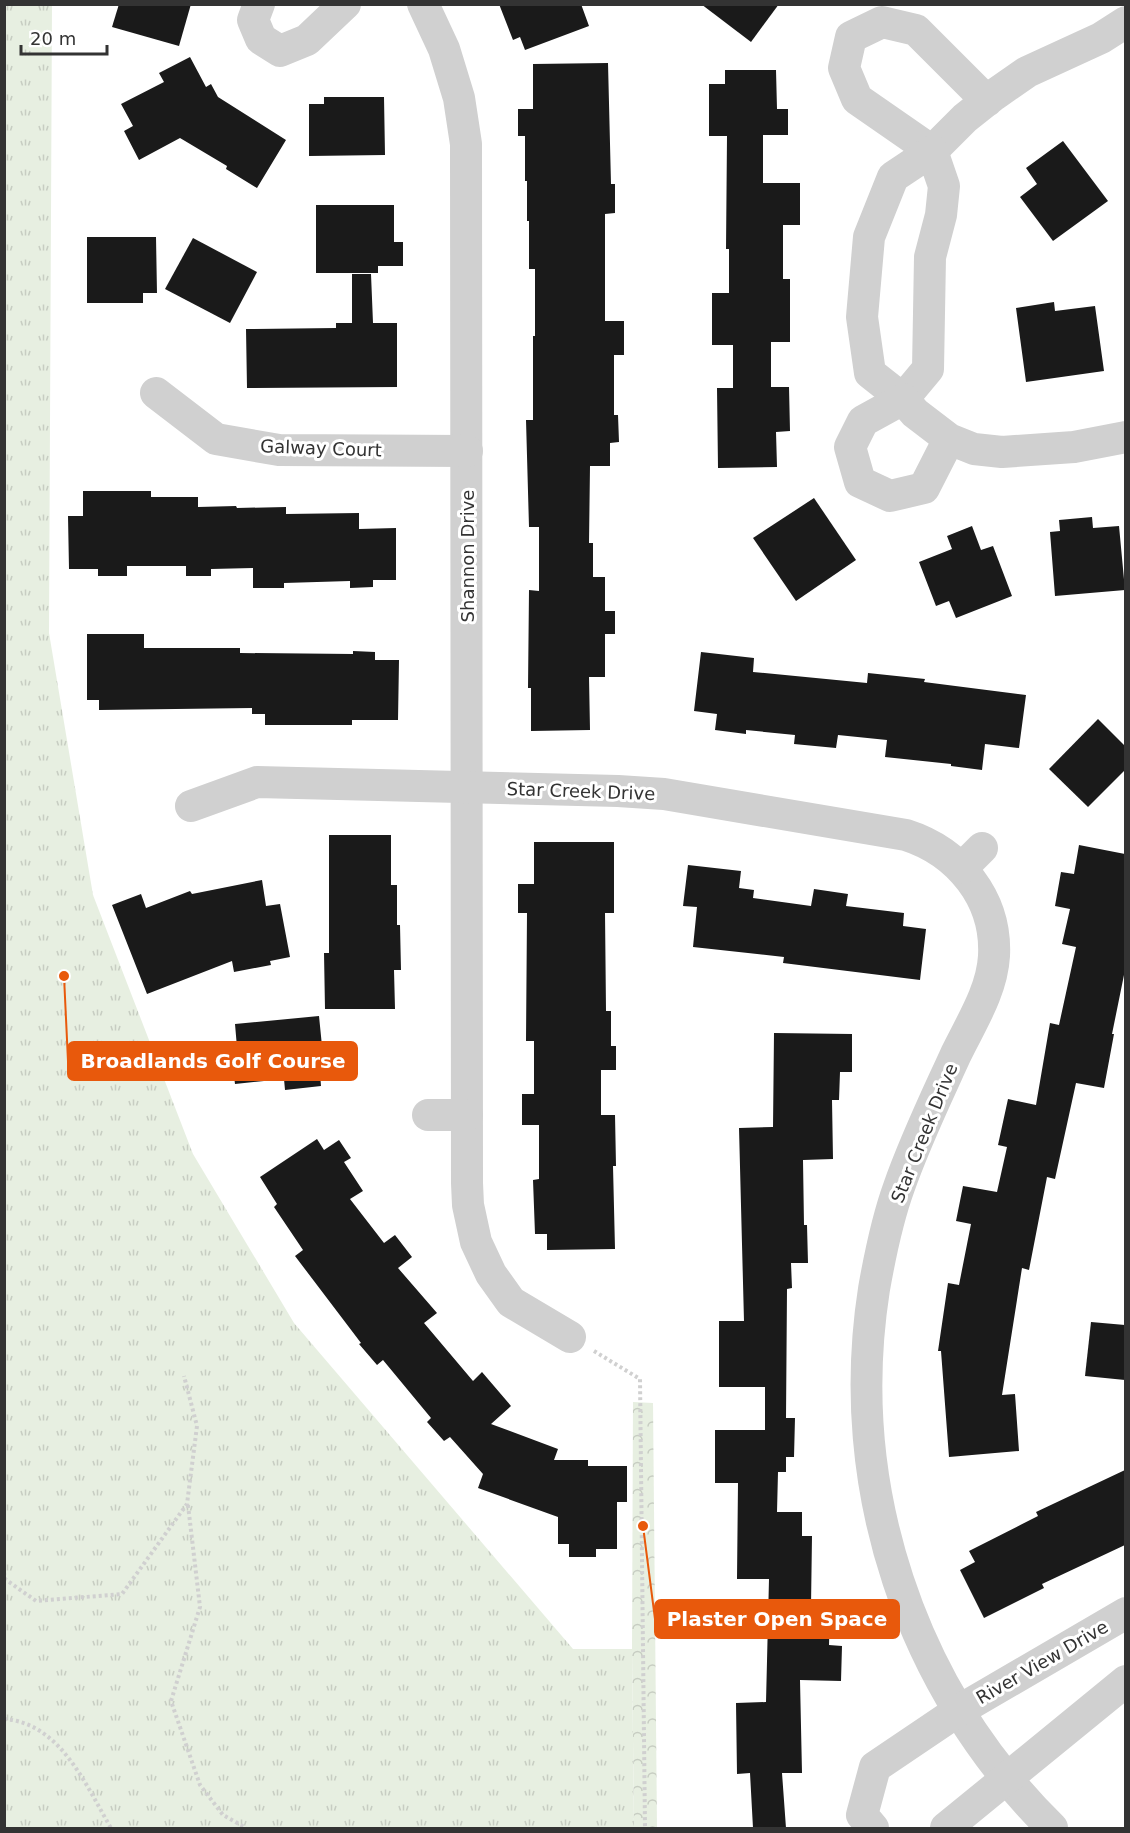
<svg xmlns="http://www.w3.org/2000/svg" width="1130" height="1833" font-family="'DejaVu Sans',sans-serif">
	<style>
		.grass { fill: url(#grass-tufts) }
		.forest { fill: url(#forest-crowns) }
		.building { fill: #1a1a1a }
		.lines { fill: none; stroke-linecap: round; stroke-linejoin: round }
		.path { stroke: #d0d0d0; stroke-width: 4; stroke-dasharray: 3 3; stroke-linecap: butt }
		.minor { stroke: #d0d0d0; stroke-width: 32 }
		.labels { text-anchor: middle; dominant-baseline: central; stroke-width: 6; stroke-linejoin: round; paint-order: stroke }
		.street-label { font-size: 18px; fill: #333; stroke: #fff }
		.leader { fill: none; stroke: #e8590c; stroke-width: 2 }
		.callout-dot { fill: #e8590c; stroke: #fff; stroke-width: 2 }
		.callout { fill: #e8590c; stroke: #e8590c; stroke-width: 2 }
		.callout-label { font-size: 20px; text-anchor: middle; font-weight: bold; fill: #fff }
	</style>
	<defs>
		<pattern id="grass-tufts" width="24" height="20" patternUnits="userSpaceOnUse" patternTransform="scale(1.5)"><rect width="24" height="20" fill="#e7efe1"/><path d="M3 7l-1-3M5 7V3M7 7l1-3M15 17l-1-3M17 17v-4M19 17l1-3" fill="none" stroke="#c7cdc2"/></pattern>
		<pattern id="forest-crowns" width="20" height="18" patternUnits="userSpaceOnUse" patternTransform="scale(1.5)"><rect width="20" height="18" fill="#e7efe1"/><path d="M2 6a3 3 0 1 1 6 0M12 15a3 3 0 1 1 6 0" fill="none" stroke="#c7cdc2"/></pattern>
	</defs>
	<rect width="100%" height="100%" fill="#fff"/>
	<!-- grass -->
	<polygon class="grass" points="52,4 49,633 93,895 193,1154 294,1323 573,1649 632,1649 634,1828 5,1828 4,5"/>
	<!-- forest -->
	<polygon class="forest" points="633,1402 653,1403 657,1828 634,1828 632,1649"/>
	<!-- building -->
	<g class="building">
		<polygon points="119,4 191,4 179,46 112,27"/>
		<polygon points="499,4 581,4 589,26 525,50 520,37 513,40"/>
		<polygon points="701,4 779,4 751,42"/>
		<polygon points="190,57 206,87 211,84 218,97 286,140 257,188 226,169 227,166 180,138 139,160 124,131 133,126 121,104 164,82 159,73"/>
		<polygon points="608,63 611,184 615,184 615,213 605,214 605,321 624,321 624,355 614,355 614,415 618,415 619,442 610,443 610,466 590,466 589,543 593,543 593,577 605,577 605,611 615,611 615,634 605,634 605,677 589,677 590,730 531,731 531,688 528,688 529,590 539,591 539,527 529,527 526,420 533,420 533,336 535,336 535,269 529,269 529,221 527,221 527,181 525,181 525,136 518,136 518,109 533,109 533,64"/>
		<polygon points="725,70 776,70 777,109 788,109 788,135 763,135 763,183 800,183 800,225 783,225 783,279 790,279 790,342 771,342 771,387 789,387 790,431 776,432 777,467 718,468 717,388 733,388 733,345 712,345 712,293 729,293 729,249 726,249 727,136 709,136 709,84 725,84"/>
		<polygon points="324,97 384,97 385,155 309,156 309,104 324,104"/>
		<polygon points="1063,141 1108,201 1053,241 1020,197 1037,184 1026,168"/>
		<polygon points="316,205 394,205 394,242 403,242 403,266 378,266 378,273 316,273"/>
		<polygon points="87,237 156,237 157,293 143,293 143,303 87,303"/>
		<polygon points="193,238 257,272 230,323 165,289"/>
		<polygon points="352,274 371,274 373,323 397,323 397,387 247,388 246,329 336,328 336,323 352,323"/>
		<polygon points="1054,302 1055,311 1095,306 1104,371 1026,382 1016,308"/>
		<polygon points="83,491 151,491 151,497 198,497 198,507 236,506 237,508 286,507 286,514 359,513 359,529 396,528 396,580 373,580 373,587 350,588 350,581 284,583 284,588 253,588 253,568 211,569 211,576 186,576 186,566 127,566 127,576 98,576 98,569 69,569 68,516 83,516"/>
		<polygon points="814,498 856,560 796,601 753,538"/>
		<polygon points="1092,517 1093,528 1119,526 1125,590 1055,596 1050,532 1060,531 1059,520"/>
		<polygon points="972,526 981,550 993,546 1012,596 956,618 949,601 936,606 919,562 952,549 947,536"/>
		<polygon points="87,634 144,634 144,648 240,648 240,653 353,654 353,651 375,652 375,660 399,660 398,720 352,720 352,725 265,725 265,714 252,714 252,708 99,710 99,700 87,700"/>
		<polygon points="701,652 754,658 753,672 867,683 868,673 925,679 924,682 1026,695 1019,748 985,744 982,770 951,766 951,764 885,757 887,740 838,735 836,748 794,744 795,735 746,730 746,734 715,730 717,714 694,711"/>
		<polygon points="1098,719 1125,746 1125,770 1088,807 1049,769"/>
		<polygon points="329,835 391,835 391,885 397,885 397,925 400,925 401,970 394,970 395,1009 325,1009 324,953 329,953"/>
		<polygon points="534,842 614,842 614,913 605,913 606,1011 611,1011 611,1046 616,1046 616,1070 601,1070 601,1115 615,1115 616,1166 613,1166 615,1249 547,1250 547,1234 535,1234 533,1180 539,1179 539,1125 522,1125 522,1094 534,1094 534,1041 526,1041 527,913 518,913 518,884 534,884"/>
		<polygon points="1079,845 1125,854 1125,970 1112,1034 1114,1034 1104,1088 1076,1083 1055,1179 1047,1177 1029,1270 1022,1268 1002,1395 1015,1394 1019,1451 949,1457 941,1351 938,1351 948,1283 959,1285 971,1224 956,1221 963,1186 997,1192 1007,1147 998,1145 1008,1099 1036,1105 1050,1023 1059,1025 1076,947 1062,944 1070,909 1055,906 1061,872 1074,874"/>
		<polygon points="688,865 741,871 739,888 754,890 753,898 811,906 814,889 848,894 846,906 904,913 903,926 926,929 920,980 783,963 784,957 693,947 697,907 683,906"/>
		<polygon points="262,880 266,906 280,904 290,957 270,961 271,965 234,972 232,961 147,994 112,905 141,894 146,908 190,891 192,894"/>
		<polygon points="319,1016 322,1046 318,1047 321,1086 285,1090 284,1079 235,1084 232,1059 238,1059 235,1024"/>
		<polygon points="774,1033 852,1034 852,1072 840,1072 839,1100 832,1100 833,1159 803,1160 804,1225 807,1225 808,1263 791,1263 792,1288 787,1289 786,1418 795,1418 794,1457 786,1457 786,1472 778,1472 777,1512 802,1512 802,1536 812,1536 811,1606 830,1606 829,1645 842,1646 841,1681 800,1680 802,1773 782,1773 786,1828 753,1828 750,1773 737,1774 736,1703 766,1702 769,1579 737,1579 738,1483 715,1483 715,1430 765,1430 765,1387 719,1387 719,1321 744,1321 739,1128 773,1127"/>
		<polygon points="317,1139 324,1150 339,1140 351,1158 344,1162 363,1191 350,1199 384,1243 395,1235 412,1257 398,1268 437,1313 424,1323 473,1381 482,1372 511,1406 491,1424 558,1449 554,1460 588,1460 588,1466 627,1466 627,1502 617,1502 617,1549 596,1549 596,1557 569,1557 569,1544 558,1544 558,1517 478,1488 483,1474 450,1437 444,1441 427,1422 431,1418 383,1360 377,1365 359,1344 361,1343 295,1256 303,1250 274,1207 277,1204 260,1177"/>
		<polygon points="1091,1322 1125,1325 1125,1380 1085,1376"/>
		<polygon points="1125,1470 1125,1545 1042,1584 1044,1588 984,1618 960,1570 975,1562 969,1551 1038,1516 1036,1512"/>
	</g>
	<g class="lines">
		<!-- path -->
		<g class="path">
			<polyline points="594,1351 640,1379 645,1828"/>
			<polyline points="188,1505 200,1607 171,1701 200,1785 223,1815 246,1828"/>
			<polyline points="4,1572 5,1579 36,1601 122,1594 187,1504 197,1426 184,1376"/>
			<path d="M4,1719C61,1723 86,1786 111,1828"/>
		</g>
		<!-- minor -->
		<g class="minor">
			<polyline points="259,4 253,20 261,39 280,51 307,40 345,4"/>
			<polyline points="423,4 444,49 459,98 466,144 467,1183 468,1205 476,1242 491,1274 511,1302 570,1337"/>
			<polyline points="987,101 916,30 882,22 851,37 844,68 857,99 932,151 965,118 994,95 1027,72 1101,38 1126,22"/>
			<polygon points="932,151 944,186 941,215 930,257 928,369 903,399 870,373 862,317 869,237 893,177"/>
			<polyline points="156,393 216,439 279,450 467,451"/>
			<polyline points="949,439 924,488 890,496 860,482 850,447 863,421 903,399 915,413 949,439 974,449 1002,452 1074,447 1126,437"/>
			<path d="M191,806L257,782L618,791L664,794L906,835C959,852 997,899 994,956C992,991 971,1023 956,1054C936,1098 915,1141 899,1187C887,1220 880,1255 874,1289C843,1487 910,1688 1052,1828"/>
			<polyline points="962,868 982,848"/>
			<polyline points="428,1115 467,1115"/>
			<polyline points="873,1828 862,1815 875,1767 958,1711 1126,1613"/>
			<polyline points="946,1828 1126,1681"/>
		</g>
	</g>
	<g class="labels">
		<!-- street labels -->
		<g class="street-label">
			<text transform="translate(321 448) rotate(2)">Galway Court</text>
			<text transform="translate(467 556) rotate(-90)">Shannon Drive</text>
			<text transform="translate(581 791) rotate(2)">Star Creek Drive</text>
			<text transform="translate(924 1133) rotate(-68)">Star Creek Drive</text>
			<text transform="translate(1042 1662) rotate(-30)">River View Drive</text>
		</g>
	</g>
	<!-- callouts -->
	<path class="leader" d="M64 976L68 1061M643 1526L655 1619"/>
	<g class="callout-dot">
		<circle cx="64" cy="976" r="6"/>
		<circle cx="643" cy="1526" r="6"/>
	</g>
	<g class="callout">
		<rect x="68" y="1042" width="289" height="38" rx="6"/>
		<rect x="655" y="1600" width="244" height="38" rx="6"/>
	</g>
	<g class="callout-label">
		<text x="213" y="1068">Broadlands Golf Course</text>
		<text x="777" y="1626">Plaster Open Space</text>
	</g>
	<!-- border -->
	<rect width="1130" height="1833" fill="none" stroke="#333333" stroke-width="12"/>
	<!-- scale -->
	<path d="M21 45v9h86v-9" fill="none" stroke="#333333" stroke-width="3"/>
	<text x="30" y="45" font-size="18" fill="#333333" stroke="#ffffff" stroke-width="4.5" paint-order="stroke">20 m</text>
</svg>
